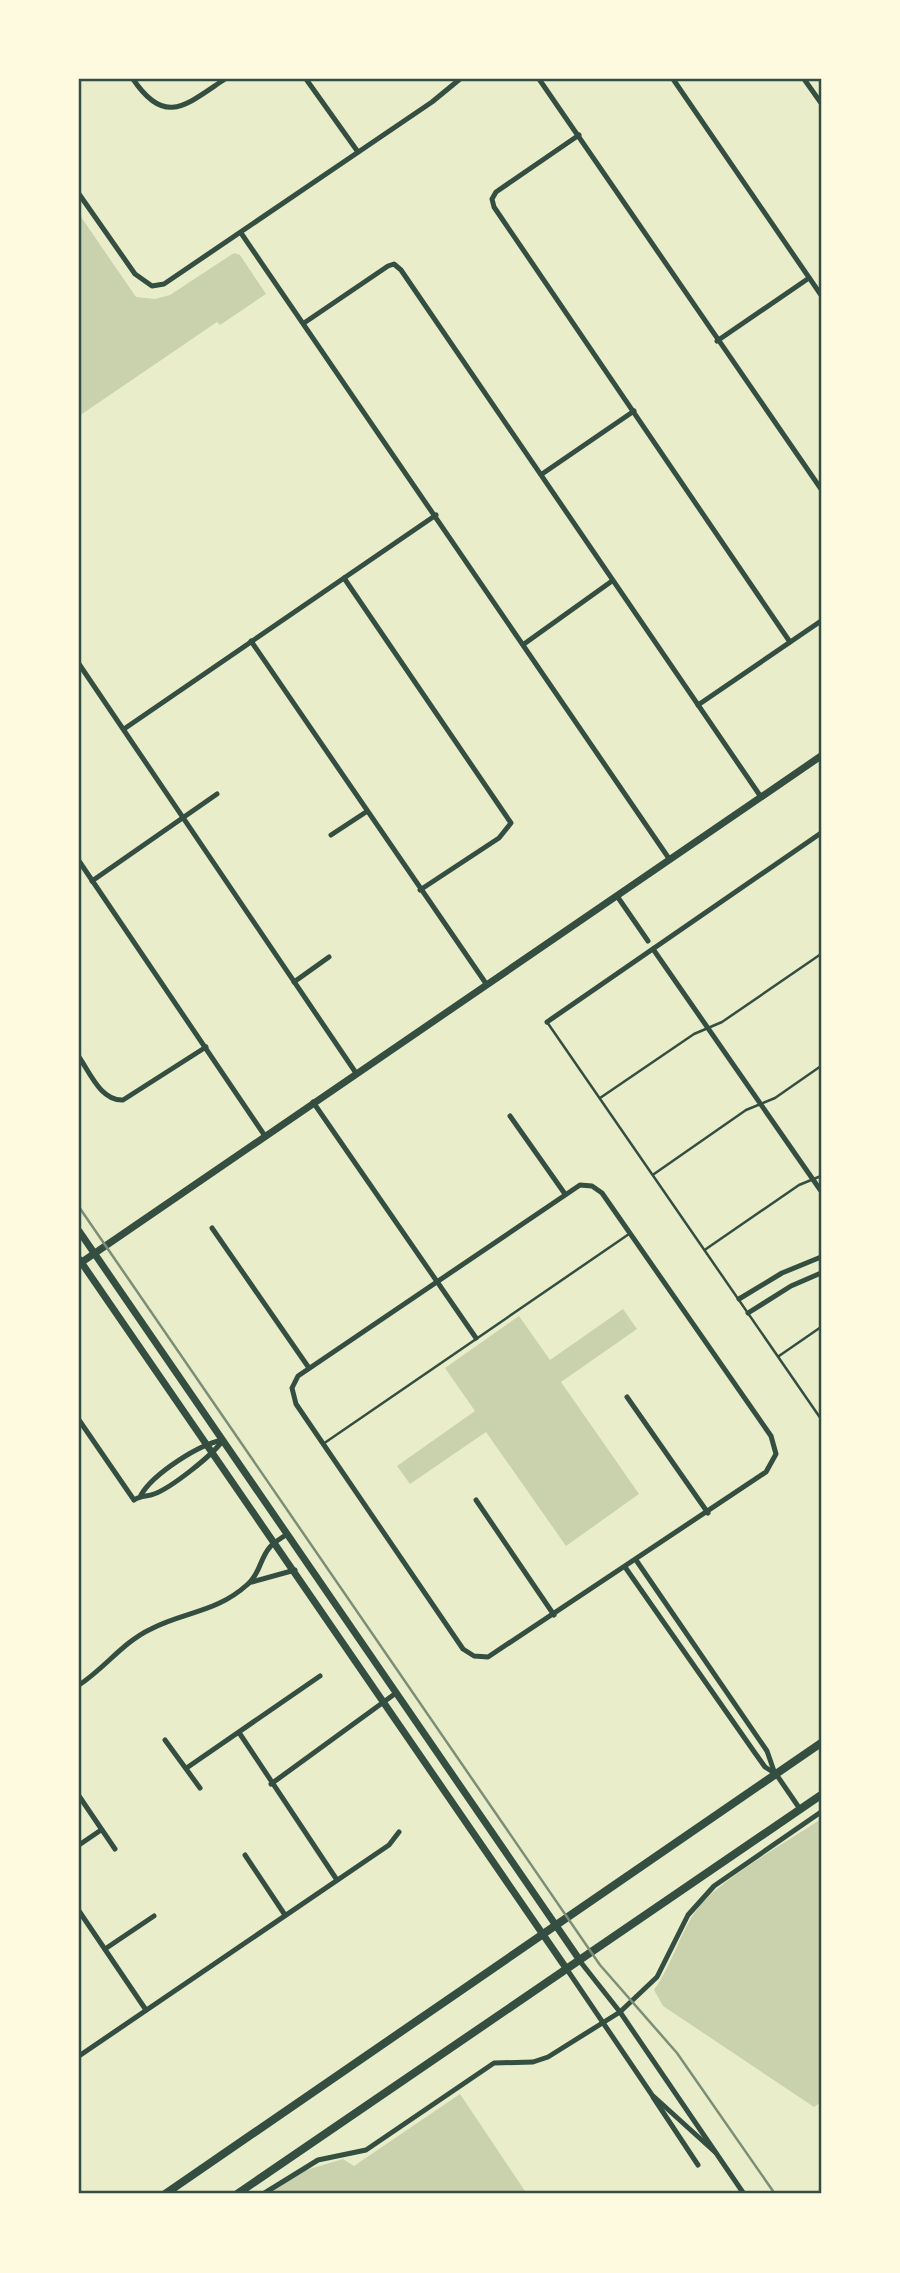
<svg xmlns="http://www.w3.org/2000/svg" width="900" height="2273" font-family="Poppins,sans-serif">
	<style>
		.green { fill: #cad2ad }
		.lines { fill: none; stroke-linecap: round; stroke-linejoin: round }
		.service { stroke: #344e41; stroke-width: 2.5 }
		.minor { stroke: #344e41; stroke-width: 5 }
		.tertiary { stroke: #344e41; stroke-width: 7 }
		.secondary { stroke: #344e41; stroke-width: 8 }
		.rail { stroke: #7c8e77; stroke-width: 2.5 }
		.neatline { fill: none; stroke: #344e41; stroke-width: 2.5 }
	</style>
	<rect width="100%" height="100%" fill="#e9edc9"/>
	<!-- green -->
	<g class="green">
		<polygon points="79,214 136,297 155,299 170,295 234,253 240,255 266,294 220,325 217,322 79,416"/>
		<polygon points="623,1309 637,1329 561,1382 639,1494 566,1546 486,1432 410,1484 397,1466 475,1411 445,1368 519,1316 550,1360"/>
		<path d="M821,1819V2102L814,2107L663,2006L654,1990C673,1963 680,1932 698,1908C719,1880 790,1840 821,1819Z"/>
		<polygon points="460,2094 527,2194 269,2194 303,2171 343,2159 354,2166"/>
	</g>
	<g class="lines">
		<!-- service -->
		<g class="service">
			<polyline points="547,1022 821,1419"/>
			<polyline points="600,1098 694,1034 722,1022 821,954"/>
			<polyline points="654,1174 746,1110 775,1098 821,1066"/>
			<polyline points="706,1249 799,1185 821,1176"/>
			<polyline points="779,1356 821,1327"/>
			<polyline points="323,1444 629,1234"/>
		</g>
		<!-- minor -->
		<g class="minor">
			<path d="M133,79C165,127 186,105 225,79"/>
			<polyline points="306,79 358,152"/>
			<polyline points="539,79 821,489"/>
			<polyline points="673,79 821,295"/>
			<polyline points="804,79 821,103"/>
			<polyline points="579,135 496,192 492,199 494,207 790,642"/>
			<polyline points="79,194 135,274 152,286 164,284 432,102 460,79"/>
			<polyline points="241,233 670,860"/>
			<polyline points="304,323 388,266 394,264 401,270 761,797"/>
			<polyline points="717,341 809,278"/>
			<polyline points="542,474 634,411"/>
			<polyline points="344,578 511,823 499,838 420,890"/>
			<polyline points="251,641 487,985"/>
			<polyline points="524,644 612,581"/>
			<polyline points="79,664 356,1073"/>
			<polyline points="698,705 821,621"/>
			<polyline points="124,729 436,515"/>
			<polyline points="331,835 366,812"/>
			<polyline points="79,861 265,1136"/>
			<polyline points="92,881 217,794"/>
			<polyline points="617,896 648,941"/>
			<polyline points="653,949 821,1191"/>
			<polyline points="294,982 329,957"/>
			<polyline points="547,1022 821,833"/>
			<path d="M79,1057C90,1073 101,1101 123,1100L206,1047"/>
			<polyline points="313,1102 476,1338"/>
			<polyline points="510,1116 565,1194"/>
			<polygon points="580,1185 592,1186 602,1193 771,1436 776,1454 766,1472 488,1657 474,1656 463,1649 296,1404 292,1388 298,1376"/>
			<polyline points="212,1228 309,1368"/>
			<polyline points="739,1299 782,1273 821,1257"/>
			<polyline points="748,1313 791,1286 821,1273"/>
			<polyline points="627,1397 708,1513"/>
			<path d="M79,1420L134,1500C141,1495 147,1497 154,1494C171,1488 213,1455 223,1440"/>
			<path d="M141,1495C153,1474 199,1444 223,1440"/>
			<polyline points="476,1500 554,1615"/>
			<polyline points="636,1560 767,1751 775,1774"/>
			<polyline points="625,1567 755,1753 765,1767 776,1774 800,1809"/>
			<polyline points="252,1582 295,1570"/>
			<path d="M79,1685C104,1669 123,1642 151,1629C186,1611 216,1613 248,1584C260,1574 260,1558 270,1547C274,1542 282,1538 287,1534"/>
			<polyline points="240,1734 337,1880"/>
			<polyline points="165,1740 200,1788"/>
			<polyline points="188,1767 320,1676"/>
			<polyline points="271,1784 396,1693"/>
			<polyline points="79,1796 115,1849"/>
			<polyline points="79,1845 101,1830"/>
			<polyline points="245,1855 285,1915"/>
			<polyline points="79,1911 146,2010"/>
			<polyline points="105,1949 154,1916"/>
			<polyline points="579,1960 620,2012 744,2194"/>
			<polyline points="566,1968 652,2095 715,2152"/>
			<polyline points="79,2056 389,1845 399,1832"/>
			<polyline points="653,2097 698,2165"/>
			<polyline points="263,2194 318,2160 366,2150 494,2063 533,2062 548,2057 620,2012 657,1977 688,1915 714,1886 821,1812"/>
		</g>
		<!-- tertiary -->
		<g class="tertiary">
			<polyline points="79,1231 579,1959"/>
			<polyline points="79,1259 566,1968"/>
			<polyline points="79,1264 821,756"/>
		</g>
		<!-- secondary -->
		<g class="secondary">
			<polyline points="165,2194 821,1743"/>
			<polyline points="237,2194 821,1795"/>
		</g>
		<!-- rail -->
		<polyline class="rail" points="79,1207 600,1965 677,2053 775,2194"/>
	</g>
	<!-- border -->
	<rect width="900" height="2273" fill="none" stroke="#fefae0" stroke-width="161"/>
	<rect x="80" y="80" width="740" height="2112" class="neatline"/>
</svg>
